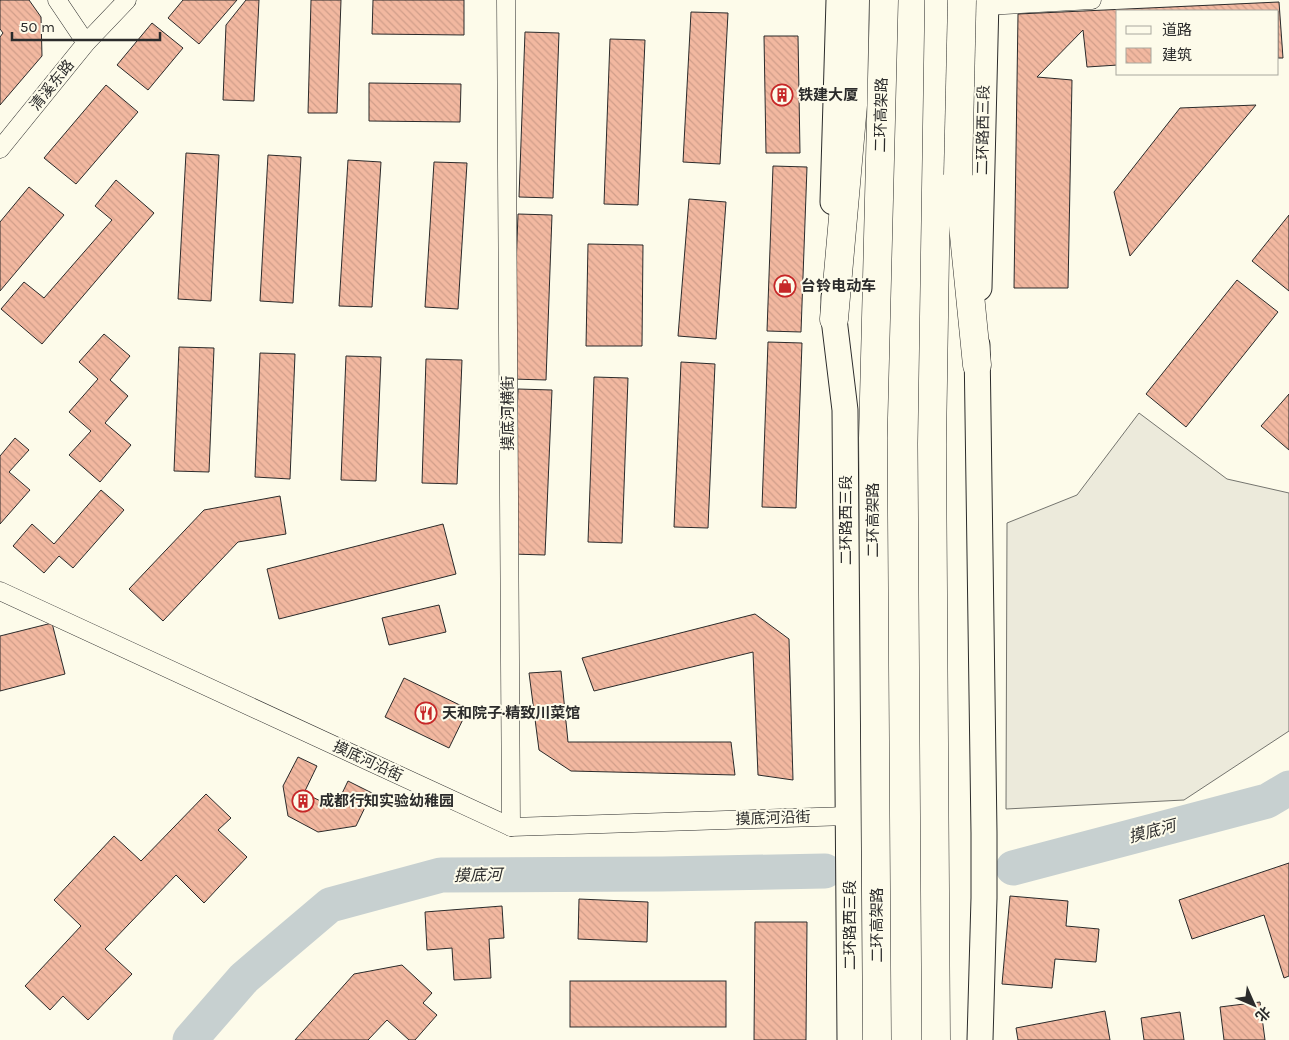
<svg xmlns="http://www.w3.org/2000/svg" width="1289" height="1040" font-family="Karla,'Noto Sans SC',sans-serif">
	<style>
		.parking { fill: #eceadb; stroke: #74746e }
		.lines { fill: none; stroke-linecap: round; stroke-linejoin: round }
		.river { stroke: #c7d0d0; stroke-width: 35 }
		.building { fill: url(#building-back-hatch); stroke: #2b2b2b }
		.minor-casing { stroke: #2b2b2b; stroke-width: 19 }
		.secondary-casing { stroke: #2b2b2b; stroke-width: 27 }
		.trunk-casing { stroke: #2b2b2b; stroke-width: 29 }
		.minor { stroke: #fdfbea; stroke-width: 18 }
		.secondary { stroke: #fdfbea; stroke-width: 25 }
		.trunk { stroke: #fdfbea; stroke-width: 28 }
		.trunk-bridge-casing { stroke: #2b2b2b; stroke-width: 29; stroke-linecap: butt }
		.trunk-bridge { stroke: #fdfbea; stroke-width: 28 }
		.labels { text-anchor: middle; dominant-baseline: central; stroke-width: 4; stroke-linejoin: round; paint-order: stroke }
		.street-label { font-size: 15px; fill: #2b2b2b; stroke: #fdfbea }
		.poi-label { font-size: 15px; font-weight: bold; fill: #2b2b2b; stroke: #fdfbea; text-anchor: start }
		.water-label { font-size: 16px; font-style: italic; fill: #2b2b2b; stroke: #fdfbea }
	</style>
	<defs>
		<pattern id="building-back-hatch" width="6" height="6" patternUnits="userSpaceOnUse" patternTransform="scale(1.25)"><rect width="6" height="6" fill="#f2b8a0"/><path d="M-1 5l2 2M0 0l6 6M5-1l2 2" fill="none" stroke="#d09e8a"/></pattern>
	</defs>
	<rect width="100%" height="100%" fill="#fdfbea"/>
	<!-- parking -->
	<polygon class="parking" points="1139,413 1227,479 1289,493 1289,731 1184,800 1006,809 1007,523 1077,495"/>
	<g class="lines">
		<!-- river -->
		<g class="river">
			<polyline points="1013,868 1267,801 1289,788"/>
			<polyline points="190,1040 244,978 330,905 441,875 662,874 825,871"/>
		</g>
	</g>
	<!-- building -->
	<g class="building">
		<polygon points="0,0 29,0 41,17 42,56 0,105 0,37 3,33 0,29"/>
		<polygon points="183,0 237,0 199,44 168,18"/>
		<polygon points="246,0 259,0 254,101 223,100 226,25"/>
		<polygon points="311,0 341,0 337,113 308,113"/>
		<polygon points="373,0 464,0 464,35 372,34"/>
		<polygon points="1279,2 1283,58 1278,58 1278,11 1118,11 1118,65 1087,67 1083,30 1037,77 1072,80 1068,288 1014,288 1018,14"/>
		<polygon points="691,12 728,13 720,164 683,162"/>
		<polygon points="152,23 183,48 148,90 117,65"/>
		<polygon points="525,32 559,33 553,198 519,197"/>
		<polygon points="764,36 798,36 800,153 766,153"/>
		<polygon points="610,39 645,40 638,205 604,204"/>
		<polygon points="369,83 461,84 460,122 369,121"/>
		<polygon points="106,85 138,112 76,184 44,158"/>
		<polygon points="1256,105 1130,256 1114,192 1180,108"/>
		<polygon points="186,153 219,155 211,301 178,299"/>
		<polygon points="268,155 301,157 293,303 260,301"/>
		<polygon points="348,160 381,162 372,307 339,306"/>
		<polygon points="434,162 467,163 458,309 425,307"/>
		<polygon points="773,166 807,167 801,332 767,331"/>
		<polygon points="116,180 154,213 42,344 1,309 24,282 44,298 112,220 95,206"/>
		<polygon points="29,187 64,215 0,291 0,222"/>
		<polygon points="689,199 726,202 716,339 678,336"/>
		<polygon points="518,214 552,215 546,380 512,379"/>
		<polygon points="1289,215 1289,291 1252,261"/>
		<polygon points="588,244 643,245 642,346 586,346"/>
		<polygon points="1237,280 1278,312 1186,427 1146,394"/>
		<polygon points="104,334 130,356 110,380 128,396 105,423 131,445 100,482 69,455 91,431 69,412 98,379 79,362"/>
		<polygon points="768,342 802,343 796,508 762,507"/>
		<polygon points="179,347 214,348 209,472 174,471"/>
		<polygon points="260,353 295,354 290,479 255,477"/>
		<polygon points="346,356 381,357 376,481 341,480"/>
		<polygon points="426,359 462,360 457,484 422,483"/>
		<polygon points="681,362 715,364 708,528 674,527"/>
		<polygon points="594,377 628,378 622,543 588,542"/>
		<polygon points="518,389 552,390 545,555 512,554"/>
		<polygon points="1289,394 1289,450 1261,426"/>
		<polygon points="15,438 29,450 9,472 30,490 0,524 0,456"/>
		<polygon points="101,490 124,510 73,568 59,556 44,573 13,546 32,524 54,544"/>
		<polygon points="280,496 286,534 238,542 163,621 129,589 204,510"/>
		<polygon points="443,524 456,574 279,619 267,569"/>
		<polygon points="439,605 446,632 389,645 382,618"/>
		<polygon points="755,614 789,639 793,780 758,775 753,652 594,691 582,658"/>
		<polygon points="52,623 65,674 0,691 0,636"/>
		<polygon points="561,671 568,742 731,742 735,775 571,771 539,750 529,673"/>
		<polygon points="404,678 468,709 449,748 385,717"/>
		<polygon points="298,757 317,766 304,793 335,808 348,781 372,793 356,826 318,832 288,816 283,786"/>
		<polygon points="206,794 231,818 218,830 247,857 204,903 176,875 105,949 132,974 88,1020 63,996 50,1010 25,986 81,926 54,900 114,836 141,861"/>
		<polygon points="1289,863 1289,976 1284,978 1264,915 1192,939 1179,900"/>
		<polygon points="1010,896 1068,901 1066,926 1099,929 1096,962 1055,959 1052,988 1002,984"/>
		<polygon points="579,899 648,902 647,942 578,939"/>
		<polygon points="502,906 504,938 489,939 491,978 454,980 452,948 427,950 425,912"/>
		<polygon points="755,922 807,922 806,1040 754,1040"/>
		<polygon points="402,965 432,993 423,1003 437,1015 415,1040 409,1040 387,1020 368,1040 295,1040 354,974"/>
		<rect x="570" y="981" width="156" height="46"/>
		<polygon points="1260,1002 1265,1040 1224,1040 1220,1007"/>
		<polygon points="1105,1011 1110,1040 1018,1040 1016,1028"/>
		<polygon points="1180,1012 1184,1040 1144,1040 1141,1018"/>
	</g>
	<g class="lines">
		<!-- minor casing -->
		<g class="minor-casing">
			<g id="minor">
				<polyline points="57,0 86,43"/>
				<polyline points="506,0 511,827"/>
				<polyline points="976,5 986,6 1092,0"/>
				<polyline points="0,149 86,43 127,0"/>
				<polyline points="0,591 511,827 848,816"/>
			</g>
		</g>
		<!-- secondary casing -->
		<g class="secondary-casing">
			<g id="secondary">
				<polyline points="833,202 839,0"/>
				<polyline points="979,288 986,0"/>
				<polyline points="834,297 834,319 845,410 850,1040"/>
				<polyline points="977,345 984,833 984,898 980,1040"/>
			</g>
		</g>
		<!-- trunk casing -->
		<g class="trunk-casing">
			<g id="trunk">
				<polyline points="958,175 977,365"/>
				<polyline points="834,319 853,105 855,0"/>
				<polyline points="877,1040 873,438 884,0"/>
				<polyline points="936,1040 932,444 939,0"/>
			</g>
		</g>
		<!-- minor -->
		<use href="#minor" class="minor"/>
		<!-- secondary -->
		<use href="#secondary" class="secondary"/>
		<!-- trunk -->
		<use href="#trunk" class="trunk"/>
		<!-- trunk-bridge casing -->
		<g class="trunk-bridge-casing">
			<polyline id="trunk-bridge" points="958,175 962,0"/>
		</g>
		<!-- trunk-bridge -->
		<use href="#trunk-bridge" class="trunk-bridge"/>
	</g>
	<!-- icons -->
	<defs>
		<g id="building-ring" transform="scale(1.125)"><circle r="9.5" fill="#fdfbea" stroke="#c62828" stroke-width="1.5"/><path d="M-4-6H4V6H1V3H-1V6H-4ZM-2.5-4.3h1.7v1.8h-1.7ZM.8-4.3h1.7v1.8H.8ZM-2.5-1h1.7V.8h-1.7ZM.8-1h1.7V.8H.8Z" fill="#c62828"/></g>
		<g id="shop-ring" transform="scale(1.125)"><circle r="9.5" fill="#fdfbea" stroke="#c62828" stroke-width="1.5"/><path d="M-5-2.5h2.3a2.7 3.5 0 0 1 5.4 0H5L5.5 6h-11ZM-1.5-2.5h3a1.5 2.3 0 0 0-3 0Z" fill="#c62828"/></g>
		<g id="restaurant-ring" transform="scale(1.125)"><circle r="9.5" fill="#fdfbea" stroke="#c62828" stroke-width="1.5"/><path d="M-5-6h1v4h1v-4h1v4h1v-4h1v5L-1.5 .5V6h-2V.5L-5-1ZM5-6V6H3V1.5H1.5Q1.5-4 5-6Z" fill="#c62828"/></g>
	</defs>
	<g fill-rule="evenodd">
		<use href="#building-ring" x="782" y="95"/>
		<use href="#shop-ring" x="785" y="286"/>
		<use href="#restaurant-ring" x="426" y="713"/>
		<use href="#building-ring" x="303" y="801"/>
	</g>
	<g class="labels">
		<!-- street labels -->
		<g class="street-label">
			<text transform="translate(52 85) rotate(-51)">清溪东路</text>
			<text transform="translate(881 115) rotate(-89)">二环高架路</text>
			<text transform="translate(983 130) rotate(-89)">二环路西三段</text>
			<text transform="translate(508 413) rotate(-90)">摸底河横街</text>
			<text transform="translate(846 520) rotate(-90)">二环路西三段</text>
			<text transform="translate(873 520) rotate(-90)">二环高架路</text>
			<text transform="translate(368 761) rotate(25)">摸底河沿街</text>
			<text transform="translate(773 818) rotate(-2)">摸底河沿街</text>
			<text transform="translate(850 925) rotate(-90)">二环路西三段</text>
			<text transform="translate(877 925) rotate(-90)">二环高架路</text>
		</g>
		<!-- poi labels -->
		<g class="poi-label">
			<text x="798" y="95">铁建大厦</text>
			<text x="801" y="286">台铃电动车</text>
			<text x="442" y="713">天和院子·精致川菜馆</text>
			<text x="319" y="801">成都行知实验幼稚园</text>
		</g>
		<!-- water labels -->
		<g class="water-label">
			<text transform="translate(1152 831) rotate(-15)">摸底河</text>
			<text transform="translate(478 875) rotate(-1)">摸底河</text>
		</g>
	</g>
	<!-- legend -->
	<rect x="1116" y="10" width="162" height="65" fill="#fdfbea" stroke="#a9a89e"/>
	<rect x="1126" y="26" width="25" height="8" fill="#fdfbea" stroke="#a9a89e"/>
	<text x="1162" y="35" font-size="15" fill="#2b2b2b">道路</text>
	<rect x="1126" y="48" width="25" height="15" fill="url(#building-back-hatch)" stroke="#a9a89e"/>
	<text x="1162" y="60" font-size="15" fill="#2b2b2b">建筑</text>
	<!-- north arrow -->
	<g transform="translate(1254 1005) rotate(135)" stroke="#fdfbea" stroke-width="4" paint-order="stroke">
	<path d="M0-4L9 19L0 12L-9 19Z" fill="#2b2b2b"/>
	<text y="-8" font-size="14" font-weight="bold" text-anchor="middle" fill="#2b2b2b">北</text>
	</g>
	<!-- scale -->
	<path d="M12 32v8h148v-8" fill="none" stroke="#2b2b2b" stroke-width="2.5"/>
	<text x="20" y="32" font-size="15" fill="#2b2b2b" stroke="#fdfbea" stroke-width="4" paint-order="stroke">50 m</text>
</svg>
